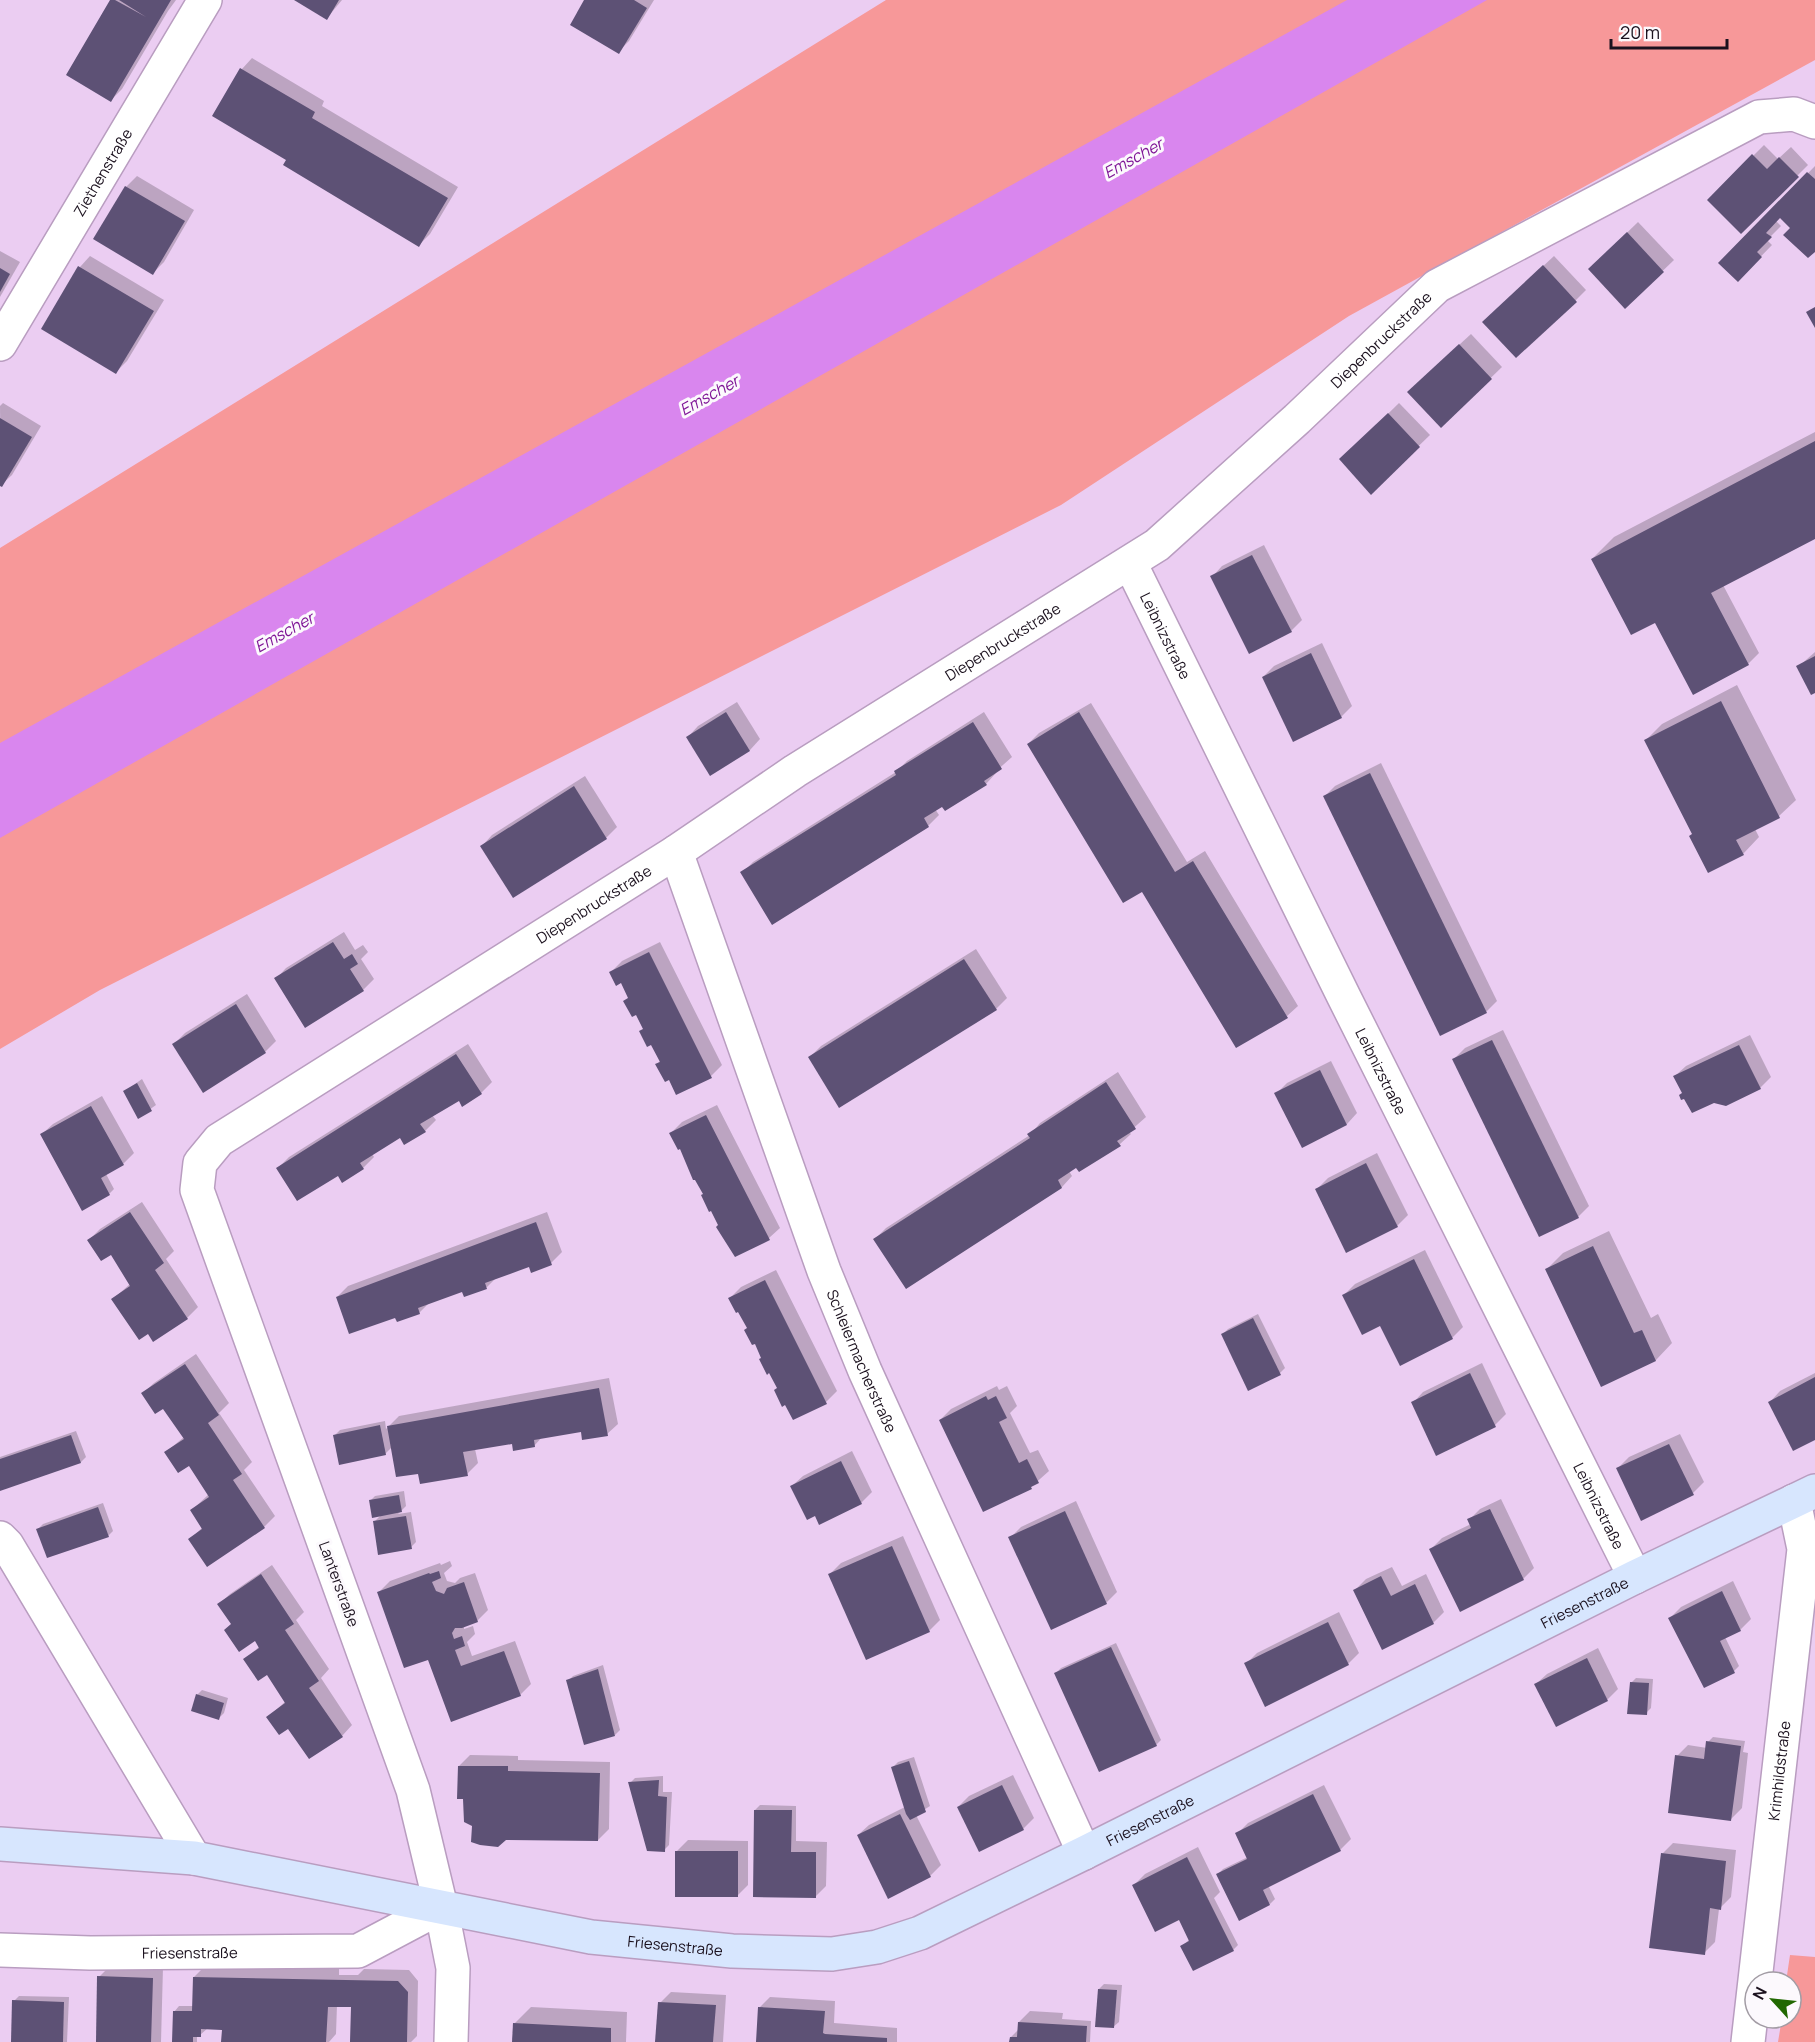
<svg xmlns="http://www.w3.org/2000/svg" width="1815" height="2042" font-family="Manrope,sans-serif">
	<style>
		.green { fill: #f79899 }
		.water { fill: #d986ee }
		.shadow { fill: #0003 }
		.building { fill: #5d5175 }
		.lines { fill: none; stroke-linecap: round; stroke-linejoin: round }
		.minor-casing { stroke: #b99dc0; stroke-width: 36 }
		.secondary-casing { stroke: #b99dc0; stroke-width: 36 }
		.minor { stroke: #fff; stroke-width: 33 }
		.secondary { stroke: #d7e6fe; stroke-width: 33 }
		.labels { text-anchor: middle; dominant-baseline: central; stroke-width: 6; stroke-linejoin: round; paint-order: stroke }
		.street-label { font-size: 15px; fill: #1b111e; stroke: #fcf9fd }
		.water-label { font-size: 16px; font-style: italic; fill: #7f1596; stroke: #fcf9fd }
	</style>
	<rect width="100%" height="100%" fill="#ebcdf2"/>
	<!-- green -->
	<g class="green">
		<polygon points="886,0 1815,0 1815,60 1349,316 1061,505 100,990 0,1049 0,548"/>
		<polygon points="1790,1955 1815,1957 1815,2042 1778,2042 1782,2018 1791,2018 1791,1982 1786,1982"/>
	</g>
	<!-- water -->
	<polygon class="water" points="1347,0 1487,0 0,838 0,743"/>
	<!-- shadow -->
	<g class="shadow">
		<polygon points="112,0 176,0 168,11 122,89 111,100"/>
		<polygon points="296,0 342,0 327,18"/>
		<polygon points="585,0 654,0 629,41 618,52"/>
		<polygon points="252,58 324,101 322,106 458,187 430,234 419,245 288,159 242,69"/>
		<polygon points="1764,145 1778,159 1791,147 1808,165 1741,232 1709,200"/>
		<polygon points="1815,166 1815,250 1780,216 1776,221 1781,226 1767,240 1772,245 1738,280 1720,263"/>
		<polygon points="137,176 194,210 164,262 153,273 95,238 126,187"/>
		<polygon points="1638,222 1674,260 1625,307 1601,258"/>
		<polygon points="0,251 20,262 0,297"/>
		<polygon points="90,256 164,300 127,361 116,372 80,267"/>
		<polygon points="1554,256 1586,290 1575,301 1495,311"/>
		<polygon points="1471,334 1502,367 1441,426 1420,381"/>
		<polygon points="3,403 41,426 12,475 1,485 0,406"/>
		<polygon points="1399,403 1430,435 1371,492 1341,460"/>
		<polygon points="1815,432 1815,537 1723,585 1759,653 1748,664 1657,623 1592,559 1614,537"/>
		<polygon points="1264,545 1302,620 1291,631 1212,577 1222,566"/>
		<polygon points="1322,643 1352,706 1341,717 1294,740 1263,677 1274,666"/>
		<polygon points="1815,652 1815,691 1798,667"/>
		<polygon points="1737,685 1796,800 1779,816 1755,829 1759,837 1743,854 1693,833 1646,740 1662,724"/>
		<polygon points="737,702 760,739 750,750 711,774 688,737 698,726"/>
		<polygon points="1091,703 1187,862 1205,851 1298,1006 1287,1016 1143,890 1028,744 1039,733"/>
		<polygon points="984,712 1012,757 995,772 996,773 986,784 935,809 939,815 928,826 742,873 753,862 896,772 907,761"/>
		<polygon points="1381,763 1497,1001 1486,1012 1324,797 1335,786"/>
		<polygon points="585,776 617,827 606,838 482,846 492,835"/>
		<polygon points="344,932 355,950 363,945 368,952 361,959 374,979 363,990 276,979 286,968"/>
		<polygon points="660,942 722,1065 711,1076 670,1078 657,1064 661,1060 621,981 611,972 622,961"/>
		<polygon points="976,949 1007,998 996,1009 810,1057 821,1046"/>
		<polygon points="247,994 276,1041 265,1052 174,1044 185,1033"/>
		<polygon points="1503,1030 1589,1206 1578,1217 1454,1059 1465,1048"/>
		<polygon points="1750,1035 1771,1077 1760,1088 1683,1093 1675,1076 1686,1066"/>
		<polygon points="468,1044 492,1082 481,1093 459,1098 432,1115 436,1120 425,1131 401,1136 372,1154 374,1157 363,1168 339,1174 278,1168 289,1157"/>
		<polygon points="1331,1061 1357,1113 1347,1124 1302,1146 1276,1094 1287,1083"/>
		<polygon points="1118,1072 1146,1117 1129,1132 1131,1134 1120,1144 1069,1171 1072,1176 1062,1187 906,1287 875,1239 886,1228 1030,1135 1040,1123"/>
		<polygon points="142,1079 156,1105 139,1117 125,1091"/>
		<polygon points="102,1096 134,1153 123,1164 106,1174 114,1189 109,1194 42,1134 53,1124"/>
		<polygon points="717,1105 780,1228 769,1238 720,1225 680,1147 671,1133 682,1122"/>
		<polygon points="1377,1153 1408,1215 1397,1226 1317,1189 1328,1178"/>
		<polygon points="142,1202 174,1251 166,1259 198,1307 187,1318 154,1340 148,1332 113,1299 130,1284 111,1253 89,1240 100,1229"/>
		<polygon points="547,1212 562,1252 551,1263 530,1265 496,1278 487,1287 465,1295 463,1290 430,1302 419,1313 396,1316 337,1297 348,1286"/>
		<polygon points="1609,1231 1651,1318 1658,1314 1672,1343 1656,1360 1602,1385 1547,1269 1563,1253"/>
		<polygon points="1425,1250 1463,1327 1452,1338 1344,1295 1355,1284"/>
		<polygon points="776,1270 837,1391 826,1402 778,1387 748,1328 730,1298 741,1287"/>
		<polygon points="1258,1314 1285,1368 1280,1373 1223,1334 1228,1329"/>
		<polygon points="196,1354 229,1403 219,1413 252,1462 244,1470 275,1516 264,1527 190,1539 203,1527 192,1510 209,1494 189,1464 166,1452 184,1437 164,1407 143,1393 154,1383"/>
		<polygon points="1482,1363 1506,1414 1495,1425 1437,1454 1413,1403 1423,1392"/>
		<polygon points="1815,1373 1815,1438 1770,1402 1780,1391"/>
		<polygon points="609,1378 618,1424 607,1434 582,1430 543,1436 534,1446 513,1442 475,1449 478,1463 467,1474 419,1472 392,1447 385,1454 335,1435 340,1430 385,1421 386,1429 399,1416"/>
		<polygon points="997,1386 999,1390 1007,1386 1017,1406 1010,1413 1030,1453 1038,1450 1049,1471 1031,1487 940,1420 951,1409"/>
		<polygon points="76,1431 86,1457 81,1462 0,1489 0,1457"/>
		<polygon points="1680,1434 1704,1482 1693,1493 1641,1519 1618,1468 1629,1457"/>
		<polygon points="852,1451 872,1492 861,1503 815,1514 792,1486 803,1476"/>
		<polygon points="404,1491 406,1506 398,1514 411,1512 416,1542 411,1547 374,1522 381,1515 370,1501 375,1496"/>
		<polygon points="1501,1499 1534,1568 1523,1579 1431,1549 1442,1538 1471,1524 1469,1520 1480,1509"/>
		<polygon points="1076,1501 1117,1592 1106,1603 1010,1538 1021,1527"/>
		<polygon points="103,1503 113,1531 108,1536 38,1529 43,1524"/>
		<polygon points="903,1536 940,1620 929,1631 830,1574 841,1563"/>
		<polygon points="450,1561 452,1566 444,1573 447,1581 455,1583 460,1578 475,1573 488,1610 477,1621 464,1626 464,1629 473,1626 475,1634 467,1642 472,1656 515,1641 531,1684 520,1695 429,1658 379,1592 390,1581 440,1563 441,1565"/>
		<polygon points="272,1565 304,1612 296,1620 329,1669 321,1678 352,1725 342,1736 289,1727 268,1717 286,1701 267,1673 245,1659 260,1646 255,1639 232,1623 219,1604 230,1594"/>
		<polygon points="1392,1567 1402,1586 1426,1574 1444,1612 1433,1623 1355,1590 1366,1579"/>
		<polygon points="1733,1581 1751,1619 1740,1630 1725,1637 1739,1666 1734,1671 1670,1618 1681,1607"/>
		<polygon points="1339,1612 1359,1653 1348,1664 1246,1664 1257,1653"/>
		<polygon points="1116,1643 1161,1740 1156,1745 1056,1673 1061,1668"/>
		<polygon points="1598,1648 1618,1689 1607,1700 1536,1684 1547,1674"/>
		<polygon points="603,1665 620,1730 615,1735 568,1681 573,1676"/>
		<polygon points="1636,1678 1653,1679 1651,1708 1646,1713 1631,1683"/>
		<polygon points="202,1690 228,1698 224,1713 219,1718 197,1695"/>
		<polygon points="1713,1737 1745,1741 1743,1752 1748,1753 1742,1808 1731,1819 1677,1756 1688,1745 1707,1748 1708,1742"/>
		<polygon points="470,1755 518,1756 518,1760 610,1762 609,1829 598,1840 506,1838 473,1825 459,1766"/>
		<polygon points="914,1757 930,1806 916,1815 941,1865 930,1876 858,1835 869,1825 905,1807 893,1767 898,1762"/>
		<polygon points="1013,1775 1034,1818 1023,1829 980,1850 958,1807 969,1796"/>
		<polygon points="663,1776 663,1792 672,1792 669,1845 664,1850 630,1783 635,1778"/>
		<polygon points="1324,1785 1351,1839 1340,1850 1268,1885 1275,1899 1270,1904 1218,1874 1223,1869 1248,1857 1237,1834 1248,1823"/>
		<polygon points="760,1805 796,1806 796,1841 827,1842 826,1886 815,1897 755,1810"/>
		<polygon points="688,1840 748,1841 748,1885 737,1896 677,1851"/>
		<polygon points="1673,1843 1736,1850 1731,1897 1719,1909 1715,1942 1704,1953 1662,1854"/>
		<polygon points="1198,1847 1220,1892 1214,1898 1238,1945 1233,1950 1182,1946 1190,1939 1186,1916 1134,1885 1145,1874"/>
		<polygon points="110,1966 163,1967 161,2042 97,2042 99,1977"/>
		<polygon points="205,1966 339,1969 339,1975 358,1975 364,1969 409,1970 418,1981 417,2036 411,2042 352,2042 352,2006 337,2005 336,2034 329,2042 223,2042 223,2028 208,2028 200,2035 197,2035 197,2042 174,2042 174,2012 179,2006 194,2006 194,1977"/>
		<polygon points="1104,1984 1122,1985 1119,2022 1113,2027 1099,1989"/>
		<polygon points="671,1992 726,1995 723,2042 657,2042 660,2003"/>
		<polygon points="19,1996 69,1997 67,2042 12,2042 14,2001"/>
		<polygon points="770,1997 835,2001 834,2023 897,2028 897,2042 758,2042 759,2008"/>
		<polygon points="531,2007 627,2012 626,2042 514,2042 514,2024"/>
		<polygon points="1030,2011 1063,2013 1062,2019 1091,2021 1090,2042 1011,2042 1011,2037 1019,2029 1019,2022"/>
	</g>
	<!-- building -->
	<g class="building">
		<polygon points="110,0 115,0 146,17 119,0 171,0 111,102 66,75"/>
		<polygon points="294,0 339,0 327,20"/>
		<polygon points="584,0 634,0 647,8 619,54 570,25"/>
		<polygon points="240,68 315,112 312,118 448,198 419,247 283,165 286,160 212,116"/>
		<polygon points="1752,154 1767,169 1779,157 1799,177 1741,234 1707,200"/>
		<polygon points="1807,172 1815,179 1815,252 1808,258 1783,235 1790,228 1780,218 1766,233 1772,237 1757,252 1762,257 1738,282 1718,263"/>
		<polygon points="125,186 185,221 153,275 93,239"/>
		<polygon points="1627,232 1664,272 1625,309 1588,269"/>
		<polygon points="1543,265 1577,302 1516,358 1482,322"/>
		<polygon points="78,266 154,311 116,374 41,329"/>
		<polygon points="0,268 10,274 0,292"/>
		<polygon points="1815,307 1815,328 1806,312"/>
		<polygon points="1459,344 1492,379 1441,428 1407,392"/>
		<polygon points="1388,413 1420,447 1371,495 1339,459"/>
		<polygon points="0,418 32,437 2,487 0,486"/>
		<polygon points="1815,441 1815,539 1711,593 1749,665 1693,695 1655,623 1631,635 1591,559"/>
		<polygon points="1252,555 1292,632 1249,654 1210,576"/>
		<polygon points="1311,653 1342,718 1293,742 1262,677"/>
		<polygon points="1815,656 1815,693 1811,695 1796,666"/>
		<polygon points="1721,701 1780,818 1736,840 1744,855 1708,873 1689,836 1692,834 1644,740"/>
		<polygon points="726,712 750,751 710,776 686,737"/>
		<polygon points="1079,712 1175,872 1193,861 1288,1018 1236,1048 1142,892 1123,903 1027,744"/>
		<polygon points="973,722 1002,769 984,781 987,785 945,811 942,807 924,818 929,827 772,925 740,872 896,775 894,771"/>
		<polygon points="1370,773 1487,1013 1440,1036 1323,796"/>
		<polygon points="574,786 607,839 513,898 480,846"/>
		<polygon points="333,942 344,959 352,954 358,964 350,969 364,991 305,1028 274,978"/>
		<polygon points="649,952 712,1078 676,1095 669,1080 665,1082 655,1064 660,1062 651,1045 647,1047 639,1031 643,1029 636,1015 632,1017 623,1001 628,998 621,983 616,986 609,972"/>
		<polygon points="964,959 997,1010 839,1108 808,1057"/>
		<polygon points="236,1004 266,1053 203,1093 172,1044"/>
		<polygon points="1492,1040 1579,1218 1539,1237 1452,1059"/>
		<polygon points="1739,1045 1761,1089 1726,1106 1714,1103 1692,1113 1684,1099 1681,1100 1679,1095 1682,1093 1673,1076"/>
		<polygon points="456,1054 482,1094 462,1107 459,1101 420,1124 426,1132 404,1145 400,1138 360,1163 364,1169 342,1183 338,1176 297,1201 276,1168"/>
		<polygon points="1320,1070 1347,1125 1302,1148 1274,1093"/>
		<polygon points="1106,1082 1136,1129 1117,1141 1121,1146 1079,1172 1076,1168 1058,1180 1062,1188 906,1289 873,1239 1030,1138 1027,1134"/>
		<polygon points="137,1083 152,1111 138,1119 123,1091"/>
		<polygon points="91,1106 124,1165 101,1178 110,1195 82,1211 40,1134"/>
		<polygon points="706,1115 770,1240 735,1257 716,1227 718,1225 711,1211 709,1212 701,1195 703,1194 695,1180 693,1180 680,1149 678,1150 669,1133"/>
		<polygon points="1366,1163 1398,1227 1346,1253 1315,1189"/>
		<polygon points="130,1212 164,1263 155,1270 188,1319 153,1342 148,1334 139,1340 111,1299 130,1286 111,1255 101,1261 87,1240"/>
		<polygon points="536,1222 552,1265 531,1273 529,1267 485,1283 487,1289 464,1297 462,1292 418,1308 420,1314 397,1322 395,1318 349,1334 336,1297"/>
		<polygon points="1593,1246 1634,1333 1642,1330 1656,1361 1601,1387 1545,1269"/>
		<polygon points="1414,1259 1453,1339 1400,1366 1380,1326 1362,1335 1342,1295"/>
		<polygon points="765,1280 827,1404 793,1420 785,1405 782,1407 774,1390 777,1388 769,1373 767,1375 759,1359 761,1358 755,1344 752,1345 744,1330 747,1328 738,1312 736,1313 728,1298"/>
		<polygon points="1253,1318 1281,1375 1248,1391 1221,1334"/>
		<polygon points="185,1364 219,1415 208,1423 242,1474 233,1480 265,1528 207,1567 188,1539 202,1529 190,1510 209,1497 189,1466 178,1473 164,1452 184,1439 163,1409 155,1414 141,1393"/>
		<polygon points="1470,1373 1496,1427 1436,1456 1411,1402"/>
		<polygon points="1815,1377 1815,1440 1793,1451 1768,1402"/>
		<polygon points="599,1388 608,1436 582,1440 581,1432 534,1440 535,1447 513,1451 512,1444 463,1452 468,1476 420,1484 418,1474 396,1477 387,1426"/>
		<polygon points="986,1396 988,1400 996,1396 1007,1418 999,1422 1019,1463 1027,1459 1039,1483 1031,1487 1032,1489 983,1512 939,1420"/>
		<polygon points="380,1425 386,1455 339,1465 333,1435"/>
		<polygon points="71,1435 81,1463 0,1491 0,1459"/>
		<polygon points="1669,1444 1694,1495 1641,1521 1616,1468"/>
		<polygon points="841,1461 862,1504 819,1525 815,1516 807,1520 790,1486"/>
		<polygon points="399,1495 402,1512 372,1518 369,1500"/>
		<polygon points="98,1507 109,1537 47,1558 36,1529"/>
		<polygon points="1490,1509 1524,1580 1460,1612 1429,1549 1471,1528 1467,1519"/>
		<polygon points="1065,1511 1107,1604 1051,1630 1008,1537"/>
		<polygon points="406,1516 412,1549 378,1555 373,1521"/>
		<polygon points="892,1546 930,1632 866,1660 828,1574"/>
		<polygon points="439,1571 441,1578 432,1582 436,1591 444,1594 447,1588 464,1582 478,1622 462,1628 455,1628 452,1633 454,1639 462,1636 465,1646 455,1650 461,1666 504,1651 521,1696 451,1722 428,1660 404,1668 377,1592 429,1573 430,1574"/>
		<polygon points="261,1574 294,1624 285,1630 319,1681 309,1688 343,1737 309,1759 288,1729 279,1735 266,1717 285,1703 267,1675 258,1681 243,1659 259,1648 255,1641 239,1652 224,1630 231,1624 217,1604"/>
		<polygon points="1381,1576 1391,1596 1415,1584 1434,1624 1382,1650 1353,1590"/>
		<polygon points="1722,1591 1741,1631 1720,1641 1735,1673 1704,1688 1668,1618"/>
		<polygon points="1328,1622 1349,1665 1265,1707 1244,1663"/>
		<polygon points="1111,1647 1157,1746 1099,1772 1054,1673"/>
		<polygon points="1587,1658 1608,1701 1556,1727 1534,1684"/>
		<polygon points="598,1669 615,1736 584,1745 566,1680"/>
		<polygon points="1630,1682 1649,1683 1647,1715 1627,1714"/>
		<polygon points="196,1694 224,1703 219,1720 191,1711"/>
		<polygon points="1706,1741 1741,1746 1731,1821 1668,1813 1675,1755 1704,1759"/>
		<polygon points="909,1761 926,1812 910,1820 906,1814 891,1767"/>
		<polygon points="458,1766 508,1766 508,1771 600,1773 598,1841 506,1840 498,1847 480,1845 471,1842 472,1826 464,1822 463,1799 457,1799"/>
		<polygon points="659,1780 658,1796 667,1797 665,1852 647,1851 628,1782"/>
		<polygon points="1002,1785 1024,1830 979,1852 957,1807"/>
		<polygon points="1313,1794 1341,1851 1263,1890 1270,1905 1239,1921 1216,1874 1247,1859 1235,1833"/>
		<polygon points="754,1810 792,1810 791,1852 816,1852 816,1898 753,1897"/>
		<polygon points="900,1814 931,1877 888,1899 857,1835"/>
		<rect x="675" y="1851" width="63" height="46"/>
		<polygon points="1661,1853 1726,1861 1721,1910 1710,1908 1705,1955 1649,1948"/>
		<polygon points="1187,1857 1234,1951 1193,1971 1180,1946 1189,1941 1179,1920 1155,1932 1132,1885"/>
		<polygon points="97,1976 153,1978 151,2042 96,2042"/>
		<polygon points="193,1977 398,1981 408,1992 407,2042 350,2042 351,2007 328,2007 326,2042 221,2042 222,2030 201,2029 201,2037 193,2037 193,2042 172,2042 173,2011 192,2011"/>
		<polygon points="1098,1989 1117,1990 1114,2028 1095,2027"/>
		<polygon points="12,2000 64,2002 63,2042 11,2042"/>
		<polygon points="658,2002 716,2005 713,2042 655,2042"/>
		<polygon points="758,2007 825,2011 823,2033 825,2034 887,2038 887,2042 756,2042"/>
		<polygon points="1018,2022 1087,2026 1086,2042 1009,2042 1010,2037 1017,2037"/>
		<polygon points="513,2023 611,2028 611,2042 512,2042"/>
	</g>
	<g class="lines">
		<!-- minor casing -->
		<g class="minor-casing">
			<g id="minor">
				<path id="s1" d="M0,344L205,0"/>
				<path id="s2" d="M1130,563L1344,997L1635,1577"/>
				<path id="s3" d="M676,852L824,1271L865,1371L1084,1853"/>
				<polyline points="0,1538 7,1545 194,1858"/>
				<path id="s4" d="M0,1950L90,1953L358,1951L441,1907"/>
				<path id="s5" d="M451,2042L453,1968L441,1907L413,1790L197,1190L200,1163L219,1140L676,852L795,771L1157,545L1297,419L1437,286L1759,117L1794,114L1815,122"/>
				<path id="s6" d="M1748,2042L1804,1549L1794,1501"/>
			</g>
		</g>
		<!-- secondary casing -->
		<g class="secondary-casing">
			<g id="secondary">
				<path id="s7" d="M0,1844L194,1858L591,1937L732,1951L832,1954L877,1947L920,1933L1084,1853L1635,1577L1815,1491"/>
			</g>
		</g>
		<!-- minor -->
		<use href="#minor" class="minor"/>
		<!-- secondary -->
		<use href="#secondary" class="secondary"/>
	</g>
	<g class="labels">
		<!-- street labels -->
		<g class="street-label">
			<text stroke="none"><textPath href="#s1" startOffset="200">Ziethenstraße</textPath></text>
			<text stroke="none"><textPath href="#s5" startOffset="2366">Diepenbruckstraße</textPath></text>
			<text stroke="none"><textPath href="#s2" startOffset="81">Leibnizstraße</textPath></text>
			<text stroke="none"><textPath href="#s5" startOffset="1880">Diepenbruckstraße</textPath></text>
			<text stroke="none"><textPath href="#s5" startOffset="1394">Diepenbruckstraße</textPath></text>
			<text stroke="none"><textPath href="#s2" startOffset="567">Leibnizstraße</textPath></text>
			<text stroke="none"><textPath href="#s3" startOffset="542">Schleiermacherstraße</textPath></text>
			<text stroke="none"><textPath href="#s2" startOffset="1053">Leibnizstraße</textPath></text>
			<text transform="translate(339 1584) rotate(70)">Lanterstraße</text>
			<text stroke="none"><textPath href="#s7" startOffset="1674">Friesenstraße</textPath></text>
			<text stroke="none"><textPath href="#s6" startOffset="273">Krimhildstraße</textPath></text>
			<text stroke="none"><textPath href="#s7" startOffset="1188">Friesenstraße</textPath></text>
			<text stroke="none"><textPath href="#s7" startOffset="684">Friesenstraße</textPath></text>
			<text stroke="none"><textPath href="#s4" startOffset="190">Friesenstraße</textPath></text>
		</g>
		<!-- water labels -->
		<g class="water-label">
			<text transform="translate(1133 158) rotate(-29)">Emscher</text>
			<text transform="translate(709 395) rotate(-29)">Emscher</text>
			<text transform="translate(284 632) rotate(-29)">Emscher</text>
		</g>
	</g>
	<!-- north arrow -->
	<g transform="translate(1773 2000) rotate(297)"><circle r="28" fill="#fcf9fd" stroke="#a29ca4" stroke-width="1.5"/>
	<path d="M0-4.5L10 22L0 15L-10 22Z" fill="#216801"/>
	<text y="-9" font-size="16" font-weight="bold" text-anchor="middle" fill="#1b111e">N</text>
	</g>
	<!-- scale -->
	<path d="M1611 39v9h116v-9" fill="none" stroke="#1b111e" stroke-width="3"/>
	<text x="1620" y="39" font-size="18" fill="#1b111e" stroke="#fcf9fd" stroke-width="4.5" paint-order="stroke">20 m</text>
</svg>
